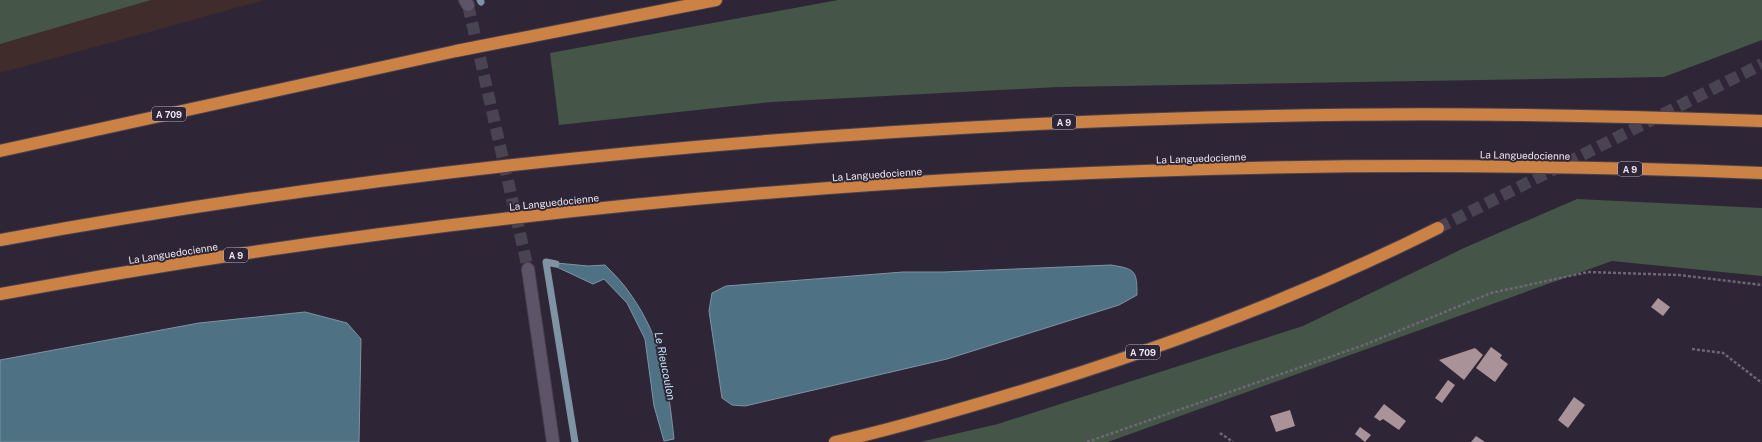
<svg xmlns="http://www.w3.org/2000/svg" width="1762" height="442" font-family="'Public Sans',sans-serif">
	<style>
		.industrial { fill: #402c2a }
		.green { fill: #455547 }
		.water { fill: #4f7184; stroke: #7e94a4 }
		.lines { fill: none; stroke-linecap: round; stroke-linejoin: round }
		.stream { stroke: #7e94a4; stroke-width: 7 }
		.building { fill: #aa9299 }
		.minor-tunnel { stroke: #4a4352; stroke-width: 12; stroke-dasharray: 12 6; stroke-linecap: butt }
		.highway-tunnel { stroke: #4a4352; stroke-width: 12; stroke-dasharray: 12 6; stroke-linecap: butt }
		.minor-casing { stroke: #494250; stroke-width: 14 }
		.highway-casing { stroke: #494250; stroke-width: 14 }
		.path { stroke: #6d6674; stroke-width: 2.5; stroke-dasharray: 3 2; stroke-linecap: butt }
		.minor { stroke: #5d5567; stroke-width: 12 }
		.highway { stroke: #cb8244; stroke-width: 12 }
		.labels { text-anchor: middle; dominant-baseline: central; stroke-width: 4; stroke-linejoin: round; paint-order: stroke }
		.shield { fill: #2e2636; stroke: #b2acb8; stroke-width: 1 }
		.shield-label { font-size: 9px; font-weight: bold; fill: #eae5f0 }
		.street-label { font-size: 10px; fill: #eae5f0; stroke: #2e2636 }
		.water-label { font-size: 11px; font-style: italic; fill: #c1e5fa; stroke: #2e2636 }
	</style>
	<rect width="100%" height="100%" fill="#2e2636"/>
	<!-- industrial -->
	<polygon class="industrial" points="0,0 265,0 0,73"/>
	<!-- green -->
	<g class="green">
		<polygon points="0,0 151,0 0,44"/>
		<polygon points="838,0 1762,0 1762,40 1664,77 1058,87 772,102 559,125 550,53"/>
		<polygon points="1577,199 1762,208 1762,276 1612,261 1108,442 920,442 998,424 1303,326 1464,248"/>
	</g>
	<!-- water -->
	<g class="water">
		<path d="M546,262L588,266L605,265C614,274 624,284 631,295C663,340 668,385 674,439L664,441L654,406L645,339L627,303L604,279L593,284Z"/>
		<path d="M1111,265C1135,269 1137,270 1137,295L1119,305L947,359L745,406L732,405L722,398L709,311L712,293L726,286L903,272H944Z"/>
		<polygon points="305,312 347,323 361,339 359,442 0,442 0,360 199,323"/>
	</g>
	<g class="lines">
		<!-- stream -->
		<g class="stream">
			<polyline points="480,0 481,2"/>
			<polyline points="556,264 546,262 575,442"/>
		</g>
	</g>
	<!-- building -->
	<g class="building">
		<polygon points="1658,298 1670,307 1663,316 1651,307"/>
		<polygon points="1491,347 1502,355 1500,358 1508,364 1495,382 1476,368"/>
		<polygon points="1475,348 1483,355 1464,380 1439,360"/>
		<polygon points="1448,380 1455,385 1442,403 1435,398"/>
		<polygon points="1574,397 1585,405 1568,428 1558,420"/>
		<polygon points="1384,404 1406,421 1399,430 1383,419 1380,421 1374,417"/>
		<polygon points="1290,410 1295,426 1276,432 1270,416"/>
		<polygon points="1360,427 1371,435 1365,442 1355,434"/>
		<polygon points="1476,436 1485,442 1471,442"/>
	</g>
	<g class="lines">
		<!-- minor-tunnel -->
		<polyline class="minor-tunnel" points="468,5 528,269"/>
		<!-- highway-tunnel -->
		<polyline class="highway-tunnel" points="1438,228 1762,64"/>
		<!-- minor casing -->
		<g class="minor-casing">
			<g id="minor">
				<polyline points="465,0 468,5"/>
				<polyline points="528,269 553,442"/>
			</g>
		</g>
		<!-- highway casing -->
		<g class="highway-casing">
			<g id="highway">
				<polyline points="0,151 456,51 716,0"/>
				<path d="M0,240C420,163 847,125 1273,116C1436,112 1599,115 1762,121"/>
				<path d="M0,294C580,188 1173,149 1762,173"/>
				<path d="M835,442C886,431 937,416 988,401C1142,356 1294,300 1438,228"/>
			</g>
		</g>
		<!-- path -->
		<g class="path">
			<polyline points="1692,349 1723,353 1762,383"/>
			<polyline points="1220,433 1233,442"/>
			<polyline points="1087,442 1364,345 1491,293 1588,272 1679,275 1762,285"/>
		</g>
		<!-- minor -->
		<use href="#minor" class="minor"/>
		<!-- highway -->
		<use href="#highway" class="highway"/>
	</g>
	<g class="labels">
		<!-- shield labels -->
		<g class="shield">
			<rect x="152" y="107" width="34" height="14" rx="3"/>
			<rect x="1052" y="115" width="24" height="14" rx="3"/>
			<rect x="1618" y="162" width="24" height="14" rx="3"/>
			<rect x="224" y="248" width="24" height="14" rx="3"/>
			<rect x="1126" y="345" width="34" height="14" rx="3"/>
		</g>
		<g class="shield-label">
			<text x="169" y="114">A 709</text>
			<text x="1064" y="122">A 9</text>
			<text x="1630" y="169">A 9</text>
			<text x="236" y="255">A 9</text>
			<text x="1143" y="352">A 709</text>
		</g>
		<!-- street labels -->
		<g class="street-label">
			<text transform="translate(1525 155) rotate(1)">La Languedocienne</text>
			<text transform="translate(1201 158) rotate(-2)">La Languedocienne</text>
			<text transform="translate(877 174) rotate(-4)">La Languedocienne</text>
			<text transform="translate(554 202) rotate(-6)">La Languedocienne</text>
			<text transform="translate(173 253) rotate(-9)">La Languedocienne</text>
		</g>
		<!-- water labels -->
		<g class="water-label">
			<text transform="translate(665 366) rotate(79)">Le Rieucoulon</text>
		</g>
	</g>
</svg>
